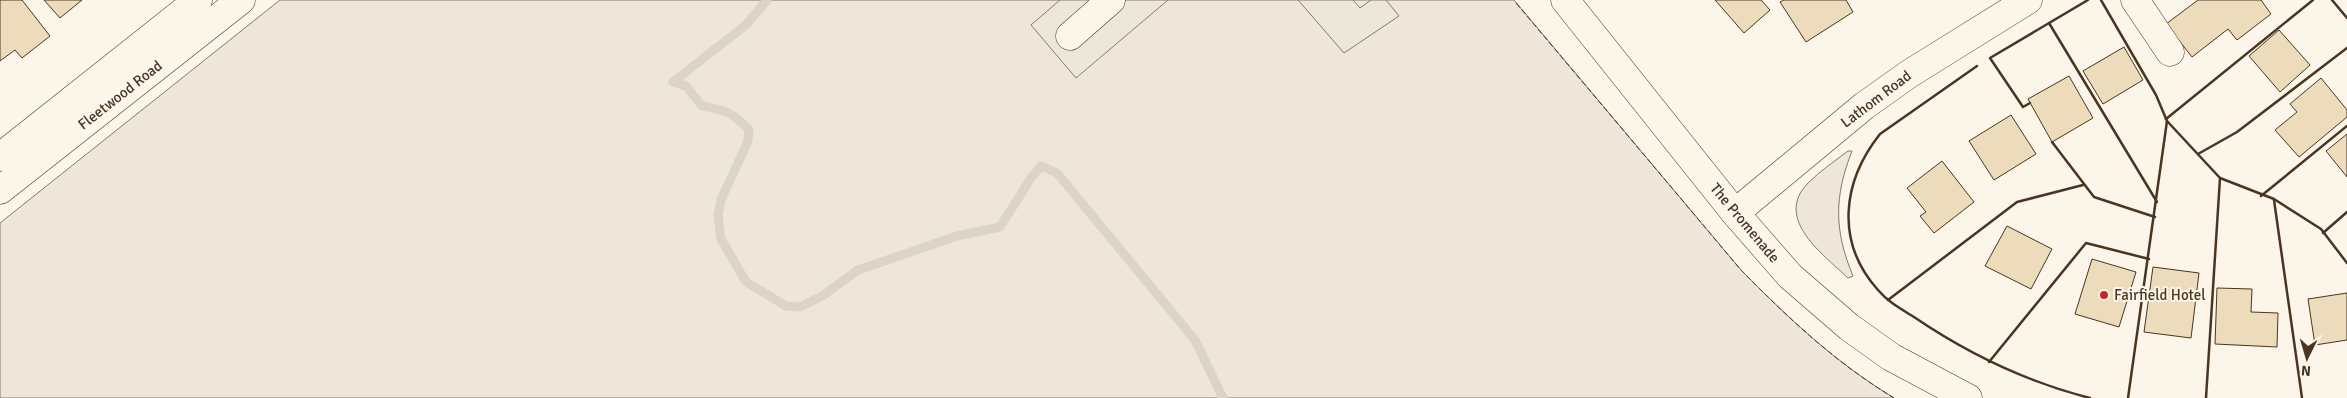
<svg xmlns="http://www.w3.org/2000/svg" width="2347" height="398" font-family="Signika,sans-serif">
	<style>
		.green { fill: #ede6d9; stroke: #887966 }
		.parking { fill: #ede7d9; stroke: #887966 }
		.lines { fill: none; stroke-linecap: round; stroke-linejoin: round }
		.stream { stroke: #dcd4c6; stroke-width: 9 }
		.building { fill: #ecdcbc; stroke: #4a3520 }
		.minor-casing { stroke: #4a3520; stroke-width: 29 }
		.minor { stroke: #fbf6e9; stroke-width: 28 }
		.fence { stroke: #4a3520; stroke-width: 1; stroke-dasharray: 6 2.5; stroke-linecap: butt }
		.wall { stroke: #4a3520; stroke-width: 2.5 }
		.poi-dot { fill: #c62828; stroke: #fbf6e9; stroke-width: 2 }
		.labels { text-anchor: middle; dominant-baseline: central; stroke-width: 4; stroke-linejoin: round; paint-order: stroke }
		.street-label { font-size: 15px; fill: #4a3520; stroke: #fbf6e9 }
		.poi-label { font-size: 15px; fill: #4a3520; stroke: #fbf6e9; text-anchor: start }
	</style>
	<rect width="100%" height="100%" fill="#fbf6e9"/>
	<!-- green -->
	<g class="green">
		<path d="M280,0H1514L1741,270C1788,318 1836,363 1894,398H0V223Z"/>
		<path d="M1848,151H1852C1834,197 1834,230 1853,276L1848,278C1824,255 1773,219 1808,183C1820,171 1835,161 1848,151Z"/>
	</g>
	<!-- parking -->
	<g class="parking">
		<polygon points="1060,0 1168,0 1076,78 1031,25"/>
		<polygon points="1298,0 1353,0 1360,8 1371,0 1386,0 1399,16 1344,53"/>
	</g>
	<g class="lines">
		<!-- stream -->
		<g class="stream">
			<path d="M673,82L686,86L702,106C724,110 733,112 749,130L748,141L721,200L718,215L721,239L746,282L786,306L800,307L822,296L858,270L957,236L1000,227L1031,178L1041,166L1057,173L1195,340L1223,398"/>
			<polyline points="673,82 746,25 767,0"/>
		</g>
	</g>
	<!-- building -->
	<g class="building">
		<polygon points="0,0 22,0 50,36 22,58 15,50 0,61"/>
		<polygon points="44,0 82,0 60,18"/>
		<polygon points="1715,0 1761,0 1770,10 1744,33"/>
		<polygon points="1784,0 1846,0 1853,12 1806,42 1780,2"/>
		<polygon points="2198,0 2261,0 2271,14 2237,40 2228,29 2192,57 2166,24"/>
		<polygon points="2279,30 2310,65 2280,92 2249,56"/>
		<polygon points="2124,47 2143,80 2103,104 2083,71"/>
		<polygon points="2069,76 2093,118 2052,142 2028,99"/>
		<polygon points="2321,78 2347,110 2347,117 2299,157 2275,130 2297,112 2290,104"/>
		<polygon points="2011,115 2036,154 1994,180 1969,141"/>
		<polygon points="2347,134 2347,177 2326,151"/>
		<polygon points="1942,161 1974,202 1934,233 1920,216 1926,212 1907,188"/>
		<polygon points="2007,226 2052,249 2031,289 1985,266"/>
		<polygon points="2092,259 2136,272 2119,327 2075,314"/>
		<polygon points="2153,267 2199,273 2191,338 2144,332"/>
		<polygon points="2217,288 2252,289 2251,312 2278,313 2277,347 2215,344"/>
		<polygon points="2347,293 2347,340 2315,345 2308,299"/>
	</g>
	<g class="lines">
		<!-- minor casing -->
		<g class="minor-casing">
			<g id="minor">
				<polyline points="1565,0 1735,213 1790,276 1849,327 1891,357 1968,398"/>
				<polyline points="2135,0 2170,52"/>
				<polyline points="1070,36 1111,0"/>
				<polyline points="0,157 198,0"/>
				<polyline points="0,190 241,0"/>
				<polyline points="1735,213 1864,106 1909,74 2028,0"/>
			</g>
		</g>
		<!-- minor -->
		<use href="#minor" class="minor"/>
		<!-- fence -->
		<path class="fence" d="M1516,3L1741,270C1788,318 1836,363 1894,398"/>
		<!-- wall -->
		<g class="wall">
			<polyline points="2101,0 2156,95 2167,121 2220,178 2274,199 2321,229 2347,263"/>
			<polyline points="2332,0 2347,18"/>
			<polyline points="2049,23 2157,202"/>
			<path d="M1977,66L1880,134C1842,182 1835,242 1878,290C1888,302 1901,309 1914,317C1967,353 2027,382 2090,398"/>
			<polyline points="2030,103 2023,107 1990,58 2088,0"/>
			<polyline points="2166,119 2313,0"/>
			<polyline points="2052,142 2094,197 2155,217"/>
			<polyline points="2198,154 2237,132 2347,48"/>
			<polyline points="2261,196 2347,126"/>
			<polyline points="2274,200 2302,398"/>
			<polyline points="2323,233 2347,212"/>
			<polyline points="1888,300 2017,202 2083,185"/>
			<polyline points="1989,362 2086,243 2149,259"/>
			<polyline points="2128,398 2167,121"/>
			<polyline points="2206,398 2220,178"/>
		</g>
	</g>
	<!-- markers -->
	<circle class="poi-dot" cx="2104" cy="295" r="5"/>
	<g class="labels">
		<!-- street labels -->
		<g class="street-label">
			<text transform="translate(120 95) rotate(-38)">Fleetwood Road</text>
			<text transform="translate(1876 99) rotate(-37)">Lathom Road</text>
			<text transform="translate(1745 223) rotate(50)">The Promenade</text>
		</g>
		<!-- poi labels -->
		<g class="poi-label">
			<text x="2114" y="295">Fairfield Hotel</text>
		</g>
	</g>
	<!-- north arrow -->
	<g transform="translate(2307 358) rotate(185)" stroke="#fbf6e9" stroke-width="4" paint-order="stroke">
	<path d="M0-4L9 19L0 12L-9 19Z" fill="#4a3520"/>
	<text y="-8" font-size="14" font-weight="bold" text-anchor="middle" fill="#4a3520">N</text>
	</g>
</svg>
